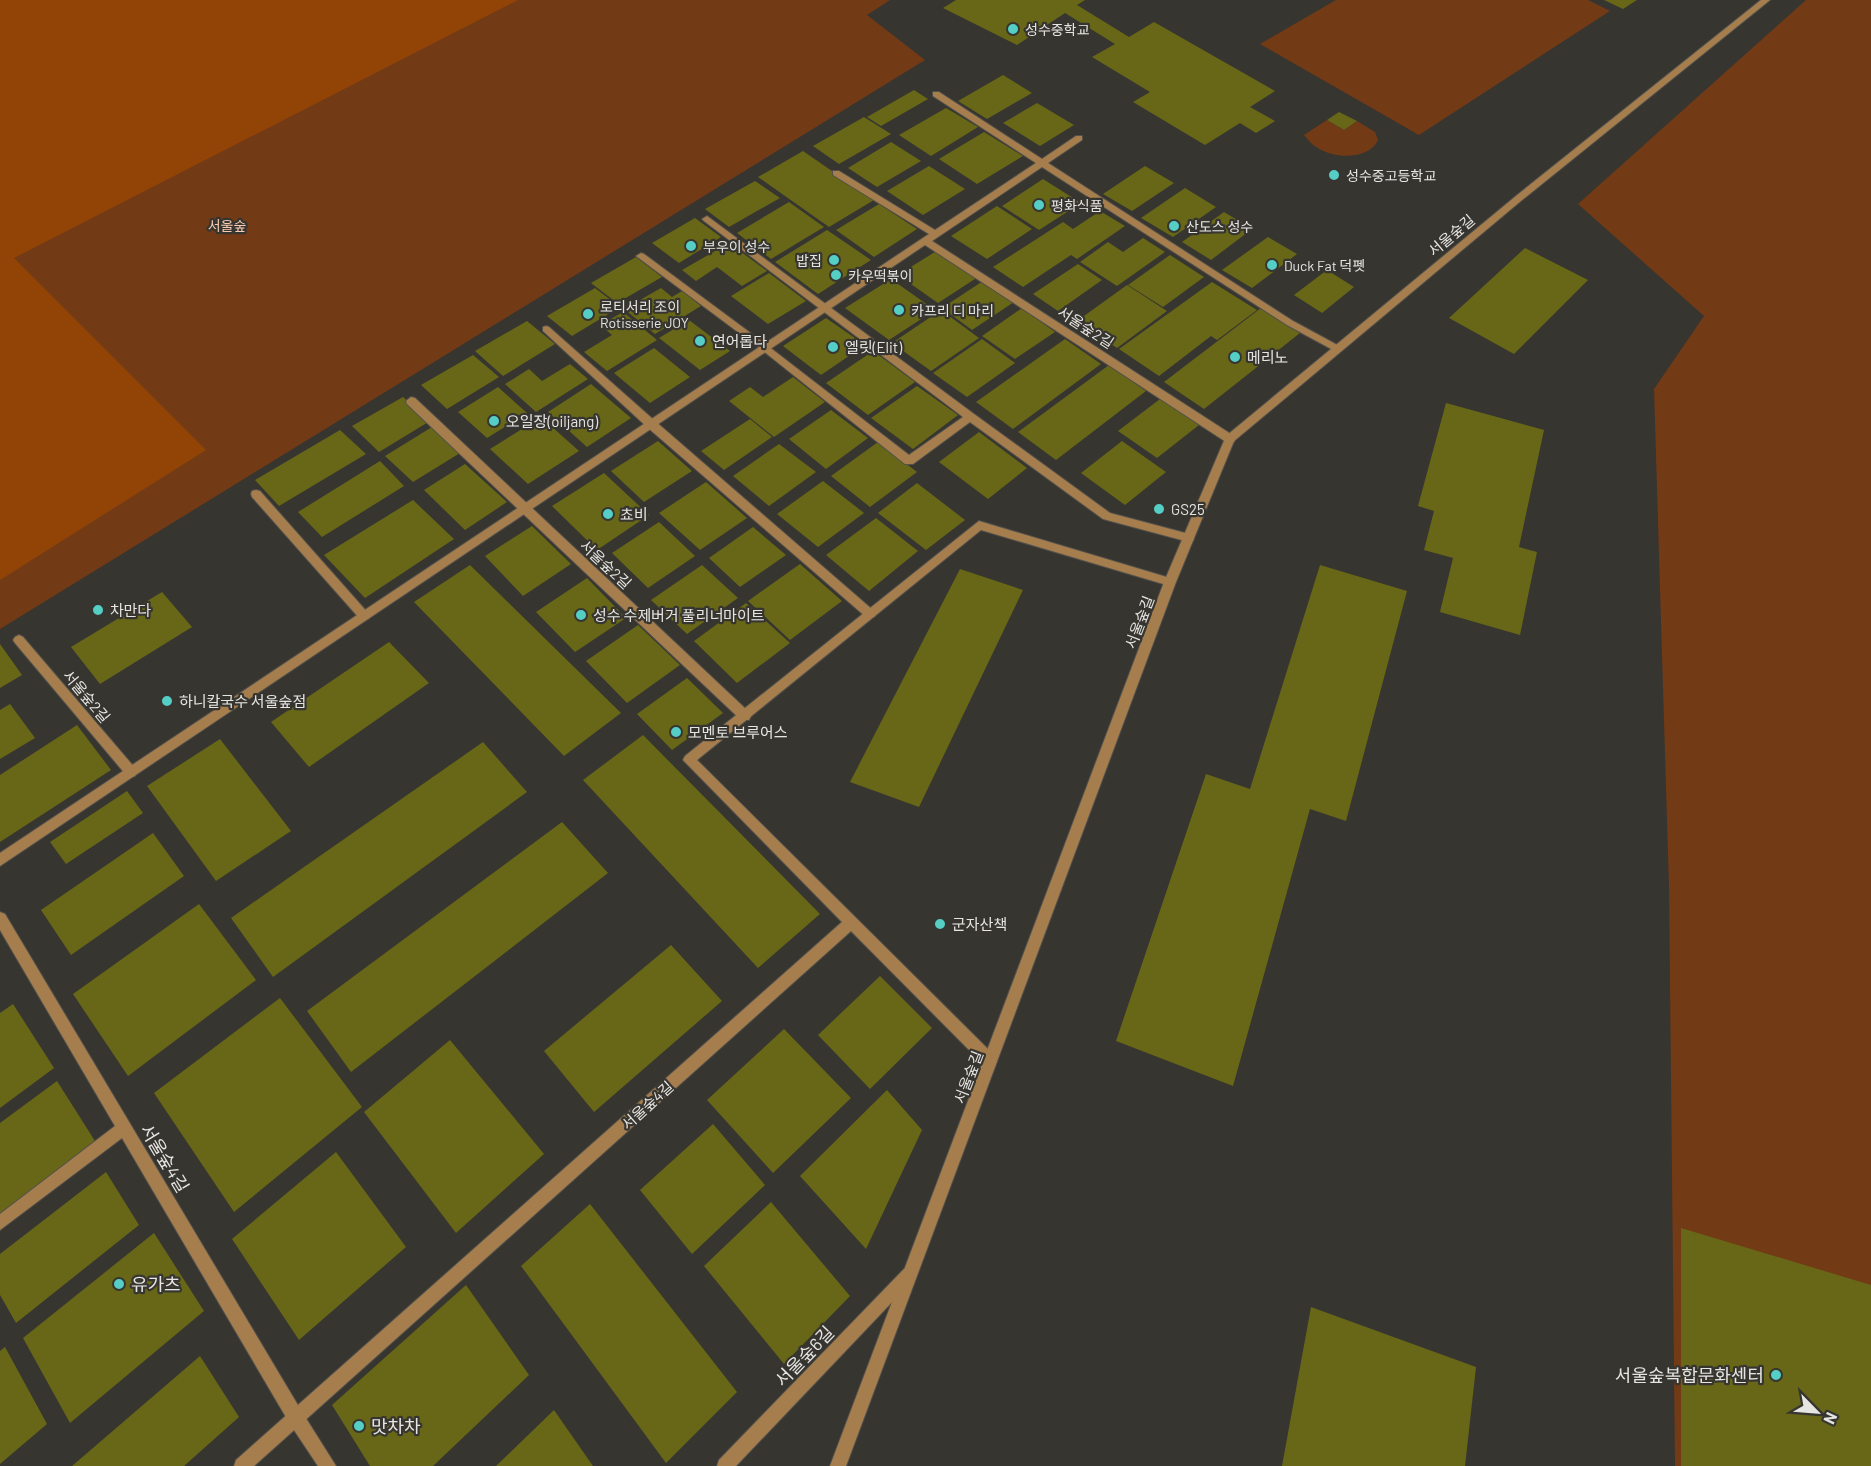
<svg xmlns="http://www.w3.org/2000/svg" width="1871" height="1466" font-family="Barlow,'Noto Sans KR',sans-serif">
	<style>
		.green { fill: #733a16 }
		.forest { fill: #924407 }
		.building { fill: #676717 }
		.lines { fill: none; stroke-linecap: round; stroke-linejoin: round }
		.service-casing { stroke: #53514c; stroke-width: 2 }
		.minor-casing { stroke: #53514c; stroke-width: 2 }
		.tertiary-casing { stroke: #53514c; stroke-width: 2 }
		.service { fill: #a67e4d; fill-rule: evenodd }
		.minor { fill: #a67e4d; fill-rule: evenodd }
		.tertiary { fill: #a67e4d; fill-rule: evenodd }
		.poi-dot { fill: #55cec5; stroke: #373530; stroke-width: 2 }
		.labels { text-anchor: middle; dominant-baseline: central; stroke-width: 4.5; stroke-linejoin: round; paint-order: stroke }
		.far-poi-label { font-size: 14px; fill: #e6e5e2; stroke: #373530; text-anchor: start }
		.far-park-label { font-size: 14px; fill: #f7cab1; stroke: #373530 }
		.street-label { font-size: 15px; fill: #e6e5e2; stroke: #373530 }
		.poi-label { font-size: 15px; fill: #e6e5e2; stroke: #373530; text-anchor: start }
		.near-street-label { font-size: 18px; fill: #e6e5e2; stroke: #373530 }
		.near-poi-label { font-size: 18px; fill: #e6e5e2; stroke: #373530; text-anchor: start }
	</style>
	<rect width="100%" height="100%" fill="#373530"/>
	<!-- green -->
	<g class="green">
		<polygon points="0,0 890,0 867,15 925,60 0,629"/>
		<polygon points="1336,0 1588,0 1610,11 1419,135 1260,44"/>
		<polygon points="1806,0 1871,0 1871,1466 1675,1466 1669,886 1654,389 1704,316 1578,204"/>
		<path d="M1327,120L1344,130L1357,121L1375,132L1378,140C1369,160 1334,159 1318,148C1312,145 1308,140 1304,135Z"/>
	</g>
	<!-- forest -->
	<polygon class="forest" points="0,0 518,0 14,258 206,450 0,580"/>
	<!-- building -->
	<g class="building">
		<polygon points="956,0 1085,0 1077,5 1129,37 1154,22 1275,91 1250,107 1275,121 1256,133 1240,123 1205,145 1133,102 1150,92 1092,57 1115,44 1065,13 1017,45 943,8"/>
		<polygon points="1604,0 1637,0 1623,9"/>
		<polygon points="1003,75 1032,93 987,119 958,101"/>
		<polygon points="914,90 928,99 881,126 867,117"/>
		<polygon points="1037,103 1074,125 1040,146 1003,123"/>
		<polygon points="946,108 978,127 931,156 899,135"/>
		<polygon points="1339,112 1357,121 1344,130 1327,120"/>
		<polygon points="864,117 891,134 839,164 813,146"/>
		<polygon points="984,132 1023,156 977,184 939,159"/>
		<polygon points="891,142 921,161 877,187 848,168"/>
		<polygon points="803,151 874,200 829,227 758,177"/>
		<polygon points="929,166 965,189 923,215 887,191"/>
		<polygon points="1145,166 1174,183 1132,211 1103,194"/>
		<polygon points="1043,179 1081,203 1039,230 1002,206"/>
		<polygon points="755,181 780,198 729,227 705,209"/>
		<polygon points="1185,188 1216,207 1173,237 1141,218"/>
		<polygon points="789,202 824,227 771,259 737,233"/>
		<polygon points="879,204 917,229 874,257 836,230"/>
		<polygon points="997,206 1032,229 987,259 951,236"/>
		<polygon points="1100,211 1125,226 1077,259 1071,255 1023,287 993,267 1063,222 1073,229"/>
		<polygon points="1224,212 1252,229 1211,260 1182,242"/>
		<polygon points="695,218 721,237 679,263 652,243"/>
		<polygon points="827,230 871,260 818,294 775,262"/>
		<polygon points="1268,237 1297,254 1252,288 1222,270"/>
		<polygon points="1143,238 1165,252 1117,286 1080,262 1108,242 1123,252"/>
		<polygon points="729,243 767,271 742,286 717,267 696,281 682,270"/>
		<polygon points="1525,248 1588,280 1514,354 1449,318"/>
		<polygon points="938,250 978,277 938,303 898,275"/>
		<polygon points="1170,255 1204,277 1163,307 1128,285"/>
		<polygon points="636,257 662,277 617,303 591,283"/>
		<polygon points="1078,264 1102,280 1058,311 1033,294"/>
		<polygon points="1327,270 1354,287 1322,313 1294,295"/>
		<polygon points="769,273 806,301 768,324 731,296"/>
		<polygon points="891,279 935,310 889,340 845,308"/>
		<polygon points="983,281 1014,302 972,330 942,308"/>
		<polygon points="1212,282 1257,310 1217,340 1211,336 1159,376 1119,349"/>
		<polygon points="1127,285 1167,311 1117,348 1077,321"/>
		<polygon points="595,288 620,307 572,336 547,316"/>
		<polygon points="661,288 672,297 682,291 701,306 655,334 624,309"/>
		<polygon points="1022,308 1055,332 1015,359 982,336"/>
		<polygon points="1261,308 1300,333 1204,409 1164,382"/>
		<polygon points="941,310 979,338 931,371 892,343"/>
		<polygon points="623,312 657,340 607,371 584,352 612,335 600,325"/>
		<polygon points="826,318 865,345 821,375 783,346"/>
		<polygon points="689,320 730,351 700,370 659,338"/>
		<polygon points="527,321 555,344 503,376 475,351"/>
		<polygon points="982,339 1015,363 967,397 933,373"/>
		<polygon points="1065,339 1101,364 1013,429 976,402"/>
		<polygon points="654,348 690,377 650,403 614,373"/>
		<polygon points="873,351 915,382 868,415 826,383"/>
		<polygon points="473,355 499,377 447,409 421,385"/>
		<polygon points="570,364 588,379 536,412 505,384 529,369 542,381"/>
		<polygon points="1109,365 1146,391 1056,460 1018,432"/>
		<polygon points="793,377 825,402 774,437 729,401 750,387 763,397"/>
		<polygon points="591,384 631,418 587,447 548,412"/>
		<polygon points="917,386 958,415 913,449 871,418"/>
		<polygon points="498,387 527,413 487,438 458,412"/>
		<polygon points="403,397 430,421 379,452 352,426"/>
		<polygon points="1160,399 1199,425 1157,458 1118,431"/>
		<polygon points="1446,403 1544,430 1519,547 1537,552 1520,635 1440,612 1453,558 1424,550 1434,511 1418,506"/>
		<polygon points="831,410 868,438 826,469 789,439"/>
		<polygon points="541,417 579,451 528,484 490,449"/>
		<polygon points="750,419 772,437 724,470 701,451"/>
		<polygon points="432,427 460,453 413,482 385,456"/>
		<polygon points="340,430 366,454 279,506 255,480"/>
		<polygon points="979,432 1027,468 988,499 939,462"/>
		<polygon points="658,441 692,471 644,502 611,471"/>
		<polygon points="1122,441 1166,472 1125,505 1081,473"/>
		<polygon points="878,442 917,472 870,507 831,476"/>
		<polygon points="779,444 816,472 769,506 733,476"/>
		<polygon points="380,461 404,486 322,537 298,512"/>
		<polygon points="465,464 507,502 465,530 424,490"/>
		<polygon points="604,473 649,515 597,550 552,506"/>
		<polygon points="823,481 864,513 818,547 777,514"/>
		<polygon points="706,482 747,518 700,550 659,513"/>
		<polygon points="917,483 965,520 926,550 878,513"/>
		<polygon points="413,500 454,539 365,598 324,555"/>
		<polygon points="876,518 918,551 869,591 826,555"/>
		<polygon points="659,522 695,556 648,588 612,553"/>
		<polygon points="532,526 571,564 523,596 485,556"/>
		<polygon points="753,527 786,555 740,587 709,558"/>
		<polygon points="800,564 842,601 790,640 748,601"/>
		<polygon points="470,565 621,713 564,756 414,602"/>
		<polygon points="702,565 738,598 687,634 651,600"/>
		<polygon points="1320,565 1407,591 1346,821 1310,809 1233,1086 1116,1041 1206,774 1250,789"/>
		<polygon points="960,569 1023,590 919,807 850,782"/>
		<polygon points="587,578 626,618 575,652 536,612"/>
		<polygon points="162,592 192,627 100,684 71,647"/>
		<polygon points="746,603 790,643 737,683 694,641"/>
		<polygon points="638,625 680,665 627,703 586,661"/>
		<polygon points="389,642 429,683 309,767 271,722"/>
		<polygon points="0,644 22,675 0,688"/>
		<polygon points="687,678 723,713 672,750 637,714"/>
		<polygon points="10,704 35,738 0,759 0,710"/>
		<polygon points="77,725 111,770 0,842 0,775"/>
		<polygon points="643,735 820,914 758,968 583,780"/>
		<polygon points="220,739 291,831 216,881 147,786"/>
		<polygon points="483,742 527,792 273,977 231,918"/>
		<polygon points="127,791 143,813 66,864 50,842"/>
		<polygon points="562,822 608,873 351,1072 307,1011"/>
		<polygon points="153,833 184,876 71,955 41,910"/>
		<polygon points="199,904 256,980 128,1076 73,994"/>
		<polygon points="671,945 722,1001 594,1112 544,1051"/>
		<polygon points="880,976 932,1028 870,1089 818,1035"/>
		<polygon points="280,998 362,1107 234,1212 154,1093"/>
		<polygon points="13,1004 54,1068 0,1108 0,1013"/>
		<polygon points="784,1029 851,1098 773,1173 707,1100"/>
		<polygon points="450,1040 544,1154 456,1233 364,1112"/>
		<polygon points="57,1081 95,1141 0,1214 0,1123"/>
		<polygon points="887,1090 922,1130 866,1249 800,1176"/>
		<polygon points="713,1124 765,1185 692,1254 640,1190"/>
		<polygon points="336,1152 406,1247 299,1340 232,1239"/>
		<polygon points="106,1172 139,1225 16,1323 0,1295 0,1254"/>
		<polygon points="771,1202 850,1296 784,1364 704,1266"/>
		<polygon points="590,1204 737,1392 666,1463 521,1266"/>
		<polygon points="1681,1228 1871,1285 1871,1466 1681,1466"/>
		<polygon points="154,1233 204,1311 70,1423 23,1338"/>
		<polygon points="466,1285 529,1375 433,1466 370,1466 332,1405"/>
		<polygon points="1311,1307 1476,1367 1465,1466 1282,1466"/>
		<polygon points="5,1347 47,1424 0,1464 0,1351"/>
		<polygon points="200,1356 239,1417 184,1466 72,1466"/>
		<polygon points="554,1410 593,1466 496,1466"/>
	</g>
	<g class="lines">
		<!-- service casing -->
		<g class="service-casing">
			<g id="service">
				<polygon points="707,216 974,414 1110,513 1193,535 1194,538 1193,541 1189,542 1103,519 970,422 913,464 905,464 762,350 636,256 641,253 644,254 768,346 909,455 963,417 704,221 702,219"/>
				<polygon points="546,326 549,327 655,421 874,611 876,614 874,617 866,617 647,427 543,331 543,327"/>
				<polygon points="411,397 415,398 749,712 751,716 749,720 741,720 407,404 406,401"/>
				<polygon points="256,490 260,491 368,613 370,616 368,619 360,619 252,497 251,494 252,491"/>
				<polygon points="19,635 23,637 135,768 137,772 135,776 131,777 127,776 15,643 13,640 15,637"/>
				<polygon points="0,912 5,914 302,1412 336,1466 318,1466 290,1424 122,1138 0,1230 0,1214 115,1126 0,930"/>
			</g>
		</g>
		<!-- minor casing -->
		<g class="minor-casing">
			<g id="minor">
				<polygon points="933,92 939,92 1042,159 1076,136 1082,136 1082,140 1048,163 1293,321 1341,347 1341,351 1335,351 1287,325 1042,167 932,241 1234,436 1235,439 1234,442 1226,442 925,245 0,866 0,853 929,234 833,175 833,171 839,171 935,230 1036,163 933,96"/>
				<polygon points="979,521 1170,578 1176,582 1170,586 981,530 697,760 995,1056 997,1061 995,1066 990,1068 985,1066 851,931 254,1466 234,1466 236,1460 842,922 683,760 685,756"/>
				<polygon points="909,1266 914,1269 917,1274 914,1279 736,1466 717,1466 719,1460 904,1269"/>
			</g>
		</g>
		<!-- tertiary casing -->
		<g class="tertiary-casing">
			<polygon id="tertiary" points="1761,0 1770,0 1522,200 1234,441 1176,582 846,1466 830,1466 1164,582 1226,436 1516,196"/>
		</g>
		<!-- service -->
		<use href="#service" class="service"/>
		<!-- minor -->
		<use href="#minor" class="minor"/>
		<!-- tertiary -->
		<use href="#tertiary" class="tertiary"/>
	</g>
	<!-- markers -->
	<g class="poi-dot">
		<circle cx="1013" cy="29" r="6"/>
		<circle cx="1334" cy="175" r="6"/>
		<circle cx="1039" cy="205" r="6"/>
		<circle cx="1174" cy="226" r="6"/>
		<circle cx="691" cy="246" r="6"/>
		<circle cx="834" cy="260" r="6"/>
		<circle cx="1272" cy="265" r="6"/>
		<circle cx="836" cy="275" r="6"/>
		<circle cx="899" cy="310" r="6"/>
		<circle cx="588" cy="314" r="6"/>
		<circle cx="700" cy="341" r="6"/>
		<circle cx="833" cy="347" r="6"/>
		<circle cx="1235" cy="357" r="6"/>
		<circle cx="494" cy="421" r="6"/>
		<circle cx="1159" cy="509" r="6"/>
		<circle cx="608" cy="514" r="6"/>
		<circle cx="98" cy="610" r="6"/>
		<circle cx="581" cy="615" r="6"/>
		<circle cx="167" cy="701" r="6"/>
		<circle cx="676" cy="732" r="6"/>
		<circle cx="940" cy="924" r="6"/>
		<circle cx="119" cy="1284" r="6"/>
		<circle cx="1776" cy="1375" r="6"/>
		<circle cx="359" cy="1426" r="6"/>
	</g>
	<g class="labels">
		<!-- far-poi labels -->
		<g class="far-poi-label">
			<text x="1025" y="29">성수중학교</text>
			<text x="1346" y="175">성수중고등학교</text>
			<text x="1051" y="205">평화식품</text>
			<text x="1186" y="226">산도스 성수</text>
			<text x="703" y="246">부우이 성수</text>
			<text x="822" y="260" text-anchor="end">밥집</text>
			<text x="1284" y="265">Duck Fat 덕펫</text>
			<text x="848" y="275">카우떡볶이</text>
			<text x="600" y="306">로티서리 조이<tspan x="600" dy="16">Rotisserie JOY</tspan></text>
			<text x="911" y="310">카프리 디 마리</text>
		</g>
		<!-- far-park labels -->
		<g class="far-park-label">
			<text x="227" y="225">서울숲</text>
		</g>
		<!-- street labels -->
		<g class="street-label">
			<text transform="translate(1451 235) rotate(-40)">서울숲길</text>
			<text transform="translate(1086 327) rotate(33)">서울숲2길</text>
			<text transform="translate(606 564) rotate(43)">서울숲2길</text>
			<text transform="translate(1139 622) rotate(-69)">서울숲길</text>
			<text transform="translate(87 696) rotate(50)">서울숲2길</text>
			<text transform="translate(968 1077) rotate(-69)">서울숲길</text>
			<text transform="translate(647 1105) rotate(-42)">서울숲4길</text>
		</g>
		<!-- poi labels -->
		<g class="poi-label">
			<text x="712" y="341">연어롭다</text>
			<text x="845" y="347">엘릿(Elit)</text>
			<text x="1247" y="357">메리노</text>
			<text x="506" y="421">오일장(oiljang)</text>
			<text x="1171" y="509">GS25</text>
			<text x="620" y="514">쵸비</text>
			<text x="110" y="610">차만다</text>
			<text x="593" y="615">성수 수제버거 풀리너마이트</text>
			<text x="179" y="701">하니칼국수 서울숲점</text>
			<text x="688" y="732">모멘토 브루어스</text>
			<text x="952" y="924">군자산책</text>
		</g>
		<!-- near-street labels -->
		<g class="near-street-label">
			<text transform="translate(165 1158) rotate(59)">서울숲4길</text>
			<text transform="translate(804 1356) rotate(-46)">서울숲6길</text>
		</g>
		<!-- near-poi labels -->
		<g class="near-poi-label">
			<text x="131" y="1284">유가츠</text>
			<text x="1764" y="1375" text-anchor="end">서울숲복합문화센터</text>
			<text x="371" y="1426">맛차차</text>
		</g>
	</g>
	<!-- north arrow -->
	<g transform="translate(1817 1412) rotate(115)" stroke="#373530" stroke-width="4.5" paint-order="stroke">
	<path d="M0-4.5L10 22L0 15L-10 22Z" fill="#e6e5e2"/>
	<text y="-9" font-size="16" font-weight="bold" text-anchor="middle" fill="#e6e5e2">N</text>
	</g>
</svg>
